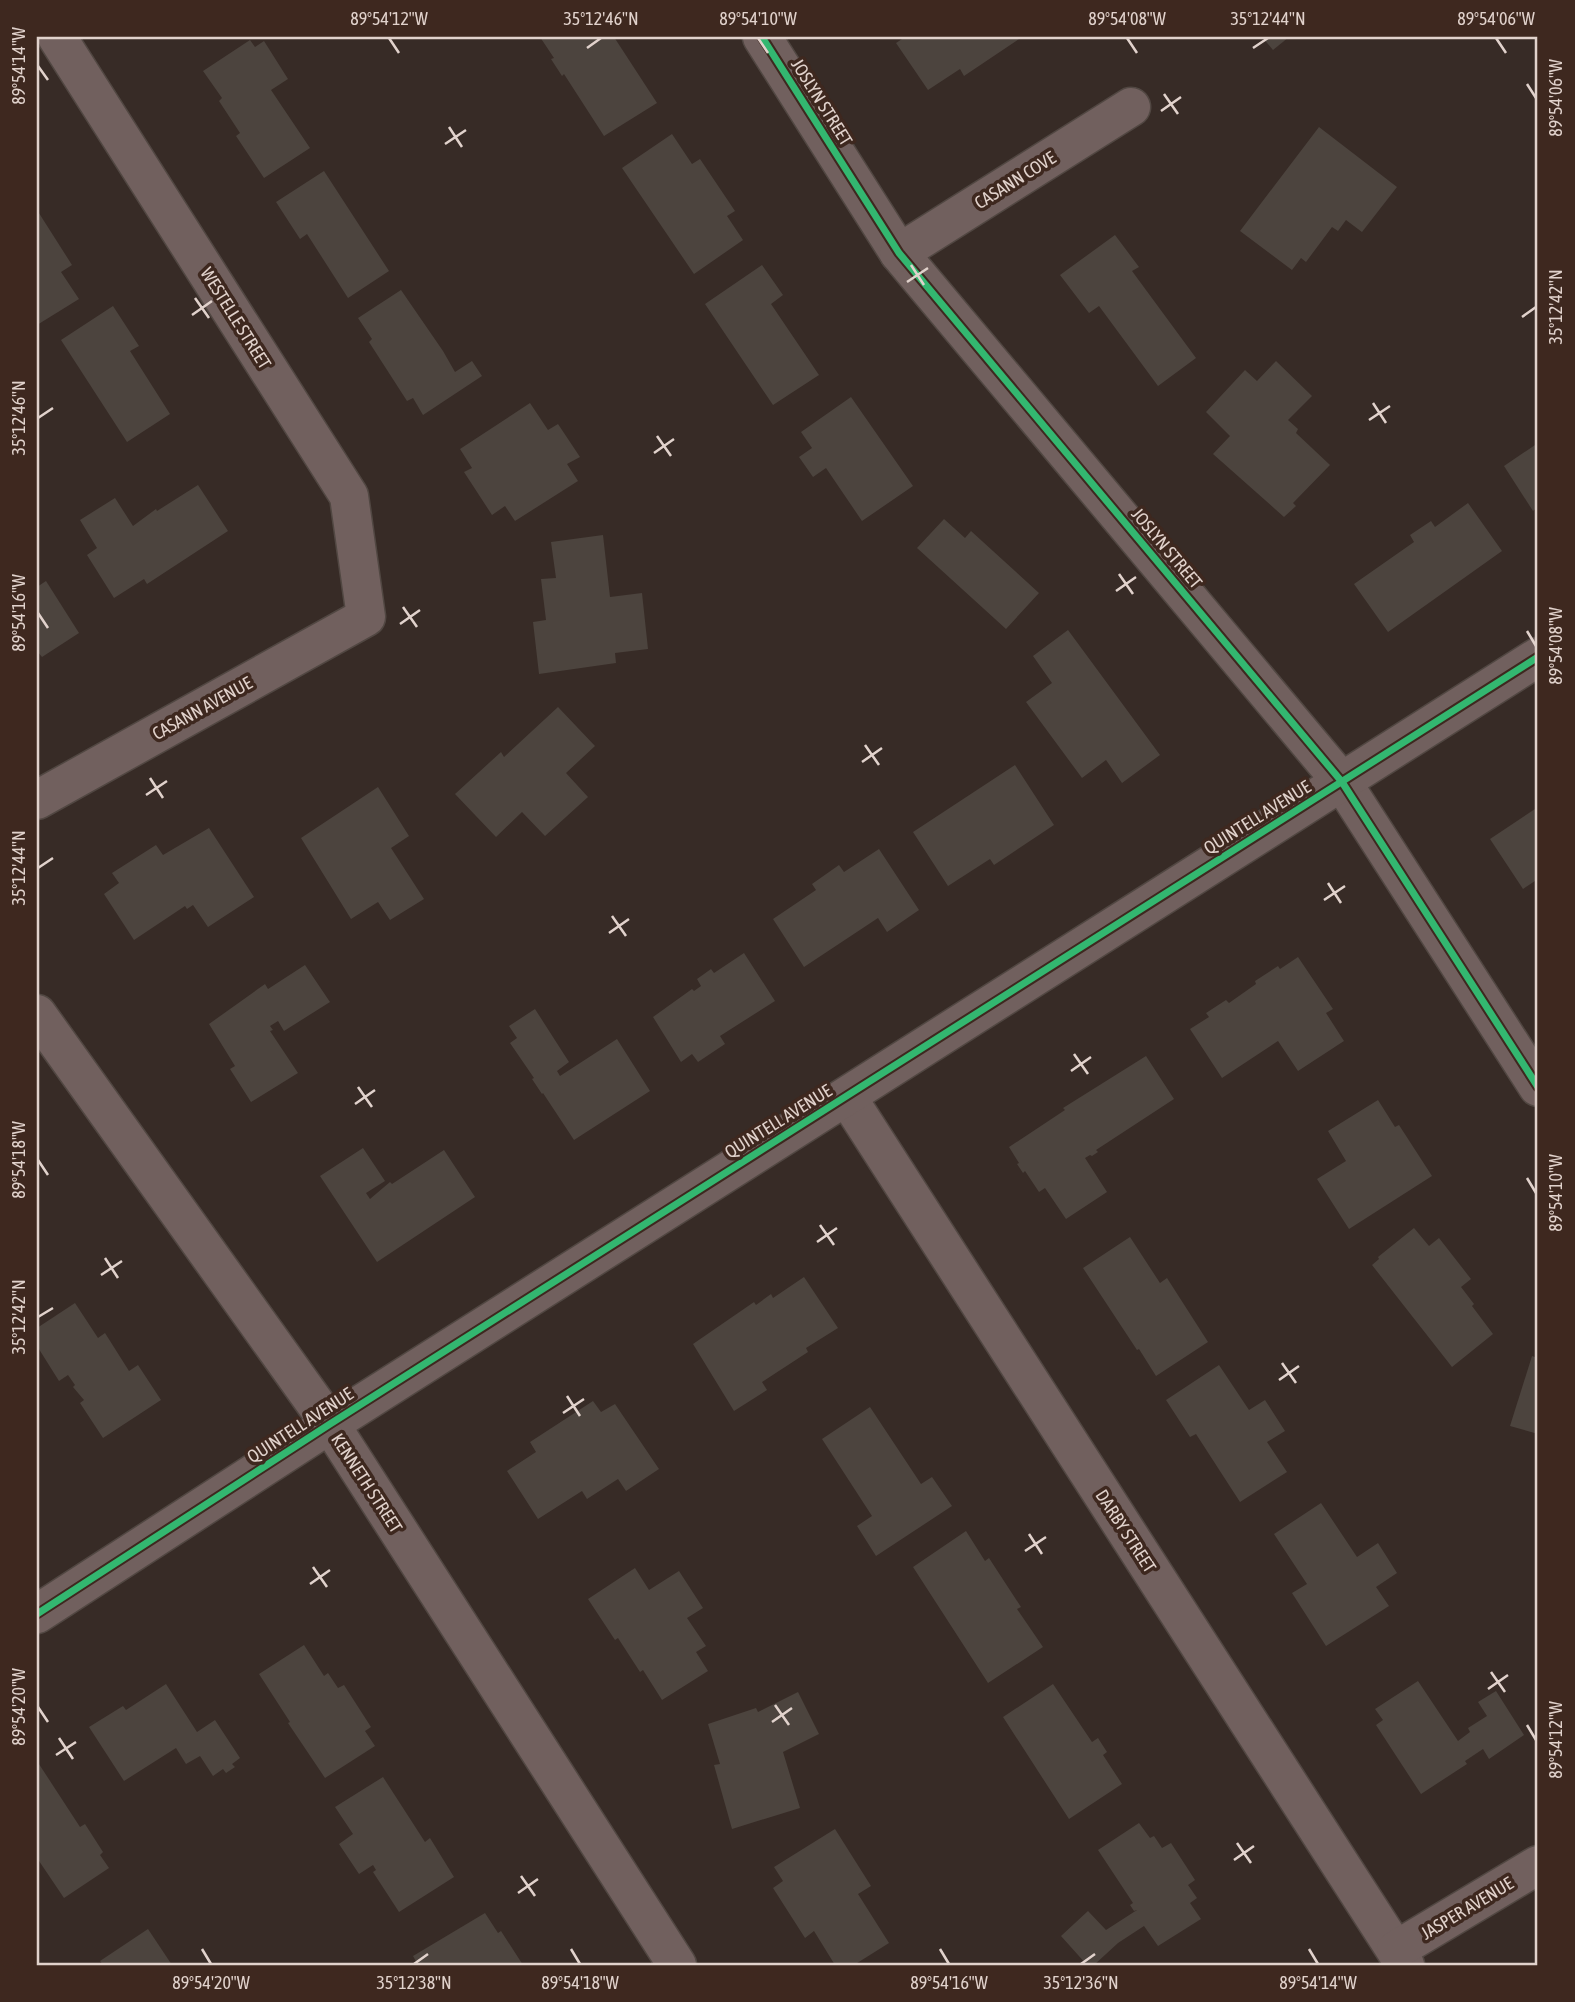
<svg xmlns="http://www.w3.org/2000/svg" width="1575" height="2002" font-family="'Asap Condensed',sans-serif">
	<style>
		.building { fill: #4c443e }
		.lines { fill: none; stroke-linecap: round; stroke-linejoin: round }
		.street-casing { stroke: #514742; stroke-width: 41 }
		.street { stroke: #71605e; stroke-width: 38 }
		.cycleway-casing { stroke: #3e281f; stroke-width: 11 }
		.cycleway { stroke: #33b770; stroke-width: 7 }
		.ticks { fill: none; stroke: #e1d2cc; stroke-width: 2.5 }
		.labels { text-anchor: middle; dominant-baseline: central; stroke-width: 7; stroke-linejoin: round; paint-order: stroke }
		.street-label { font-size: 18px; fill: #e1d2cc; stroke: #3e281f }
		.neatline { fill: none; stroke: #e1d2cc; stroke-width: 2.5 }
		.ticks-label { font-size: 18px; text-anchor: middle; fill: #e1d2cc }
	</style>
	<rect width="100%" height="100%" fill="#372b26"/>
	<!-- building -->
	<g class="building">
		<polygon points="540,37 614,37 657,103 604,136 564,74 562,76 551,59 554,58"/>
		<polygon points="905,37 1022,37 964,76 960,69 928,90 896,43"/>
		<polygon points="1262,37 1289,37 1273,50"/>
		<polygon points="250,40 255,47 264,41 288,79 271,90 310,148 264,178 236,136 240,133 219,101 222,98 203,71"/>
		<polygon points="1319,127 1397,187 1362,232 1346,220 1338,231 1332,227 1306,262 1301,258 1292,270 1240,231"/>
		<polygon points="672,134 692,164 700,159 735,211 727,216 743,240 694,274 622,168"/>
		<polygon points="324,171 389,271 348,298 307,234 300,239 276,202"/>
		<polygon points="37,210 72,265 61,272 79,299 37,325"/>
		<polygon points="1115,235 1139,267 1132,271 1196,358 1158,386 1099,306 1089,313 1060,275"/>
		<polygon points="762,265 783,295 771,304 819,375 773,405 705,304"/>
		<polygon points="401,290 443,351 455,372 472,361 482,376 423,415 413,398 407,401 369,342 372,339 358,318"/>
		<polygon points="113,306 139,346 130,351 170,414 127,442 61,340"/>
		<polygon points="1276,361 1312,396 1288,420 1298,429 1296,433 1330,465 1293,503 1296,506 1284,517 1213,454 1230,436 1206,412 1245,370 1257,381"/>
		<polygon points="851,397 913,486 862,521 826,468 813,477 799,457 812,448 801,432"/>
		<polygon points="530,403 548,430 558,424 580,457 567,464 578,481 515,521 505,506 492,515 464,472 472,468 460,449"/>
		<polygon points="1538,443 1538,507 1533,511 1504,466"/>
		<polygon points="198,485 228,531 147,584 144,579 114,598 87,555 97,548 80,520 115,498 133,526 156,509 157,511"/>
		<polygon points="1468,503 1502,551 1388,632 1354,584 1414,542 1410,535 1431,521 1435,527"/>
		<polygon points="944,519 965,538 971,531 1039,593 1006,629 917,548"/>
		<polygon points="603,535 610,597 642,593 648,649 615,653 616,663 539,674 533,622 546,620 541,579 556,578 551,542"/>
		<polygon points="46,581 79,633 42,657 37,651 37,587"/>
		<polygon points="1068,630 1160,755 1122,783 1106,760 1082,778 1026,702 1052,683 1033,656"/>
		<polygon points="558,707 595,746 566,773 588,797 545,836 522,812 496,837 455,794 501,752 504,757"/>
		<polygon points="1015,765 1054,825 994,865 990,859 948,886 913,832"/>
		<polygon points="378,787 409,836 391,848 424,899 390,920 378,902 351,919 301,838"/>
		<polygon points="1538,807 1538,879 1523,889 1490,839"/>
		<polygon points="209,828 254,897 208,927 193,905 187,909 185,906 134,940 104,894 119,883 112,873 156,845 163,855"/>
		<polygon points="879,849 919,910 887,932 878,918 804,967 773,919 816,890 812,884 839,865 844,872"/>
		<polygon points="744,953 775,1001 720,1036 725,1044 698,1062 692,1054 681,1062 653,1017 692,989 694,991 701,986 697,979 711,969 714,973"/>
		<polygon points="1298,957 1333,1009 1326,1013 1344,1041 1298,1071 1278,1041 1222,1078 1190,1029 1209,1017 1206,1013 1226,1000 1229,1003 1256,984 1255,981 1278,966 1280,969"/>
		<polygon points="305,965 330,1002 284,1031 278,1021 270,1026 273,1030 270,1031 298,1073 251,1102 230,1069 235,1066 209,1024 265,984 268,989"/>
		<polygon points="535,1009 569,1062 557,1071 560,1076 617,1039 650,1091 574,1140 543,1093 542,1094 532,1079 534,1078 510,1043 517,1038 509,1026"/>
		<polygon points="1146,1056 1174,1099 1096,1150 1098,1152 1092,1156 1090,1155 1085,1158 1107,1192 1066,1219 1045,1188 1039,1192 1025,1171 1023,1173 1017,1164 1019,1163 1009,1147 1065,1110 1063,1108"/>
		<polygon points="1378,1100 1395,1127 1399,1125 1432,1176 1349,1229 1317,1179 1346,1161 1328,1131"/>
		<polygon points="363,1148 385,1181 366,1193 370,1199 390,1182 392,1184 444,1150 475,1197 377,1262 320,1176"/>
		<polygon points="1414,1228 1429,1246 1439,1238 1471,1279 1461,1287 1474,1304 1472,1306 1493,1334 1452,1367 1372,1265 1379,1259 1378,1257"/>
		<polygon points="1130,1237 1160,1283 1167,1278 1208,1342 1156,1376 1139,1349 1137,1350 1083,1268"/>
		<polygon points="804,1277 838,1328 806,1348 808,1352 762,1382 767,1390 734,1411 693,1344 754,1302 756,1305 771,1294 773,1298"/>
		<polygon points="75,1303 98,1338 105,1333 129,1371 138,1365 161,1400 103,1438 80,1403 84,1400 73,1387 75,1385 68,1375 59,1381 37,1346 37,1328"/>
		<polygon points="1532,1356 1538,1358 1538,1434 1510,1426"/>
		<polygon points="1219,1365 1249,1410 1265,1400 1285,1431 1267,1442 1287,1472 1240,1502 1196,1434 1190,1437 1166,1400"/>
		<polygon points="593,1401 601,1412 615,1404 659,1469 626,1491 618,1479 587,1499 582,1491 538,1519 507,1471 536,1452 530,1442"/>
		<polygon points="870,1407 921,1484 932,1477 952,1506 876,1556 857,1526 872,1516 822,1439"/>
		<polygon points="1321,1503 1357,1557 1378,1543 1397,1573 1376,1587 1389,1606 1326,1646 1292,1593 1307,1584 1274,1534"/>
		<polygon points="966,1531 985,1561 989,1558 1021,1607 1017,1609 1043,1647 988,1683 913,1567"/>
		<polygon points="635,1568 649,1590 679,1571 703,1608 687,1618 706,1646 696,1652 708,1671 662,1700 643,1670 640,1672 618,1638 615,1640 588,1599"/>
		<polygon points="304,1645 324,1676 328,1673 338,1688 344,1685 371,1727 365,1731 375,1746 325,1778 288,1723 290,1722 259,1674"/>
		<polygon points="1418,1681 1458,1741 1470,1732 1468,1728 1487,1716 1478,1702 1496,1691 1524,1735 1489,1759 1483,1749 1465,1761 1467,1764 1421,1794 1376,1725 1383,1720 1375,1709"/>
		<polygon points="166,1684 197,1732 215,1720 240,1758 232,1764 235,1767 226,1773 223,1769 213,1776 200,1756 186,1764 176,1748 124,1781 89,1727 123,1706 126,1710"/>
		<polygon points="1053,1684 1092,1742 1098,1738 1107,1752 1103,1755 1122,1784 1069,1819 1003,1717"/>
		<polygon points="798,1692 819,1734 783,1752 800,1808 732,1829 714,1765 720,1764 708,1724 756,1708 758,1712"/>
		<polygon points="37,1761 80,1827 85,1824 103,1852 100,1855 109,1868 64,1898 37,1858"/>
		<polygon points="383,1777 425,1842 430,1838 454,1877 399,1912 373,1872 376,1870 373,1865 359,1874 339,1844 353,1834 335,1807"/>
		<polygon points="1139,1823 1150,1838 1154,1836 1162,1848 1171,1843 1195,1880 1188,1885 1197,1898 1190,1903 1201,1919 1158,1946 1144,1926 1118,1943 1094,1965 1087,1965 1061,1936 1088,1911 1106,1930 1137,1910 1134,1911 1130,1905 1133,1903 1098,1850"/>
		<polygon points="835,1829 871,1886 858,1894 889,1943 854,1965 835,1965 814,1931 805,1938 773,1888 783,1881 774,1867"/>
		<polygon points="485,1913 498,1933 501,1931 523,1965 418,1965 413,1956"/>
		<polygon points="148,1929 172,1965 103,1965 100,1961"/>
	</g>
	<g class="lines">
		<!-- street casing -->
		<g class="street-casing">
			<g id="street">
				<polyline points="762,37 899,253 1342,782 1538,1087"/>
				<polyline points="899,253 1131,107"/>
				<polyline points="37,800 366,617 349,496 57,37"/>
				<polyline points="37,1014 330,1424 677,1965"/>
				<polyline points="847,1097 1405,1965"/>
				<polyline points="37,1614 330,1424 1538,657"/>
				<polyline points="1396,1950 1538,1865"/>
			</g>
		</g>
		<!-- street -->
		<use href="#street" class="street"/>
		<!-- cycleway casing -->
		<g class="cycleway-casing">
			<g id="cycleway">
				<polyline points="762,37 899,253 1342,782 1538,1087"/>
				<polyline points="37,1614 330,1424 1538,657"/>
			</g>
		</g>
		<!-- cycleway -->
		<use href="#cycleway" class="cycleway"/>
	</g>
	<!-- ticks -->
	<path class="ticks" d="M389,38L399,53M758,38L768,53M1127,38L1137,53M1496,38L1506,53M587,48L601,38M1253,48L1268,38M38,66L48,80M1527,84L1536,98M1164,94L1178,114M1161,111L1181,97M449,127L462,147M445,144L466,130M911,265L924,285M907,282L928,268M195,298L209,318M192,315L212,301M1522,317L1536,307M1373,403L1386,423M38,418L53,408M1369,420L1390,406M657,436L671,456M654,453L674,439M1119,574L1133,594M1116,591L1136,577M403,607L417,627M38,613L48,628M400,624L420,610M1527,631L1536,646M865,745L879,765M862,762L882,748M150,778L163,798M146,795L167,781M38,868L53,858M1328,883L1341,903M1324,900L1345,886M612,916L626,936M609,933L629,919M1074,1054L1088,1074M1071,1071L1091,1057M358,1087L372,1107M355,1104L375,1090M38,1160L48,1175M1527,1178L1536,1193M820,1225L834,1245M817,1242L837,1228M105,1258L118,1278M101,1275L122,1261M38,1317L53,1308M1282,1363L1296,1383M1279,1380L1299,1366M567,1396L580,1416M563,1413L584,1399M1029,1534L1042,1554M1025,1551L1046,1537M313,1567L327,1587M310,1584L330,1570M1491,1672L1505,1692M1488,1689L1508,1675M775,1705L789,1725M38,1707L48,1722M772,1722L792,1708M1527,1725L1536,1740M59,1738L73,1759M56,1755L76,1742M1237,1843L1251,1863M1234,1860L1254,1846M521,1876L535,1896M518,1893L538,1879M202,1949L211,1964M571,1949L580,1964M940,1949L949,1964M1309,1949L1318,1964M414,1964L428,1954M1081,1964L1095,1954"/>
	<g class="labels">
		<!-- street labels -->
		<g class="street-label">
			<text transform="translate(822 102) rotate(58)">JOSLYN STREET</text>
			<text transform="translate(1015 180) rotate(-32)">CASANN COVE</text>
			<text transform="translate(236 318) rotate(58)">WESTELLE STREET</text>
			<text transform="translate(1167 548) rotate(50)">JOSLYN STREET</text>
			<text transform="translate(202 708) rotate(-29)">CASANN AVENUE</text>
			<text transform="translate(1257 817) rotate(-32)">QUINTELL AVENUE</text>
			<text transform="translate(778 1121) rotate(-32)">QUINTELL AVENUE</text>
			<text transform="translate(300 1425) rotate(-33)">QUINTELL AVENUE</text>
			<text transform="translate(367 1483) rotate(57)">KENNETH STREET</text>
			<text transform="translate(1126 1531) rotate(57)">DARBY STREET</text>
			<text transform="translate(1467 1908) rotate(-31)">JASPER AVENUE</text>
		</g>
	</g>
	<!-- border -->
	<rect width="1575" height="2002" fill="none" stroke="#3e281f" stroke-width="77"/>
	<rect x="38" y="38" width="1498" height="1926" class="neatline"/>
	<g class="ticks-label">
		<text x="389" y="25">89°54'12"W</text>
		<text x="601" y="25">35°12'46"N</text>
		<text x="758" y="25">89°54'10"W</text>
		<text x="1127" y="25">89°54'08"W</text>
		<text x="1268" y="25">35°12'44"N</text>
		<text x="1496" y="25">89°54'06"W</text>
		<text transform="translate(19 66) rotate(-90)" y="6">89°54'14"W</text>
		<text transform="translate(1556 98) rotate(-90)" y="6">89°54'06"W</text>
		<text transform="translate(1556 307) rotate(-90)" y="6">35°12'42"N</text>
		<text transform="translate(19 418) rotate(-90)" y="6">35°12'46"N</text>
		<text transform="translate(19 613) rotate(-90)" y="6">89°54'16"W</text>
		<text transform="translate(1556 646) rotate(-90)" y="6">89°54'08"W</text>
		<text transform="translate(19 868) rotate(-90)" y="6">35°12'44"N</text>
		<text transform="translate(19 1160) rotate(-90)" y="6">89°54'18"W</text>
		<text transform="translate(1556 1193) rotate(-90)" y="6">89°54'10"W</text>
		<text transform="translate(19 1317) rotate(-90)" y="6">35°12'42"N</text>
		<text transform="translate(19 1707) rotate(-90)" y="6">89°54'20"W</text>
		<text transform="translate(1556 1740) rotate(-90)" y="6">89°54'12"W</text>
		<text x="211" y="1989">89°54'20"W</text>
		<text x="414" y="1989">35°12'38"N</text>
		<text x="580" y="1989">89°54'18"W</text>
		<text x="949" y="1989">89°54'16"W</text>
		<text x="1081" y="1989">35°12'36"N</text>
		<text x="1318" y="1989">89°54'14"W</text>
	</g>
</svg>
